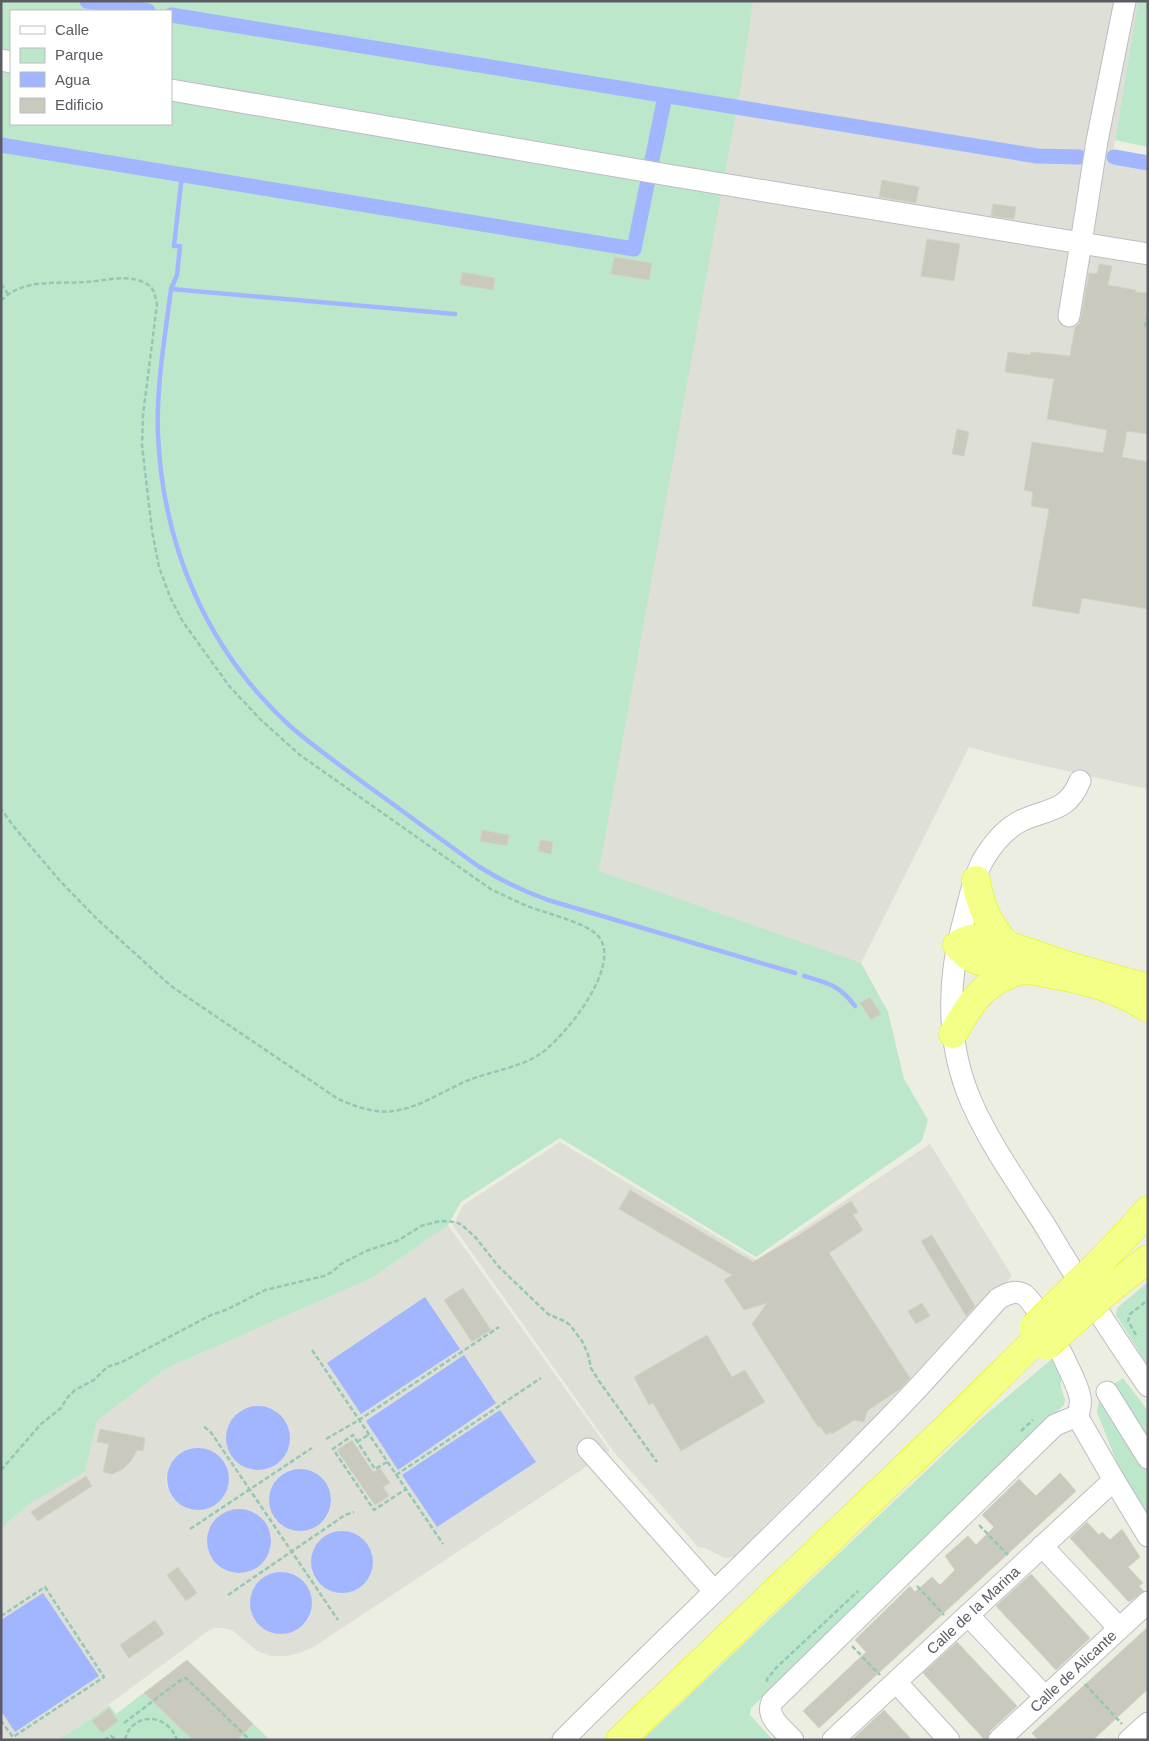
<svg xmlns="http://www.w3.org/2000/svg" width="1149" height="1741" font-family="Arial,sans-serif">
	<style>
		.industrial { fill: #dedfd6; fill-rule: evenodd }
		.green { fill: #bde7cb; fill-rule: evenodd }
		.water { fill: #a1b6ff }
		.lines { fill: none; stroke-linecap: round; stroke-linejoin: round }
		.stream { stroke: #a1b6ff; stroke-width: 4.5 }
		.canal { stroke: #a1b6ff; stroke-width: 15 }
		.building { fill: #c9c9be; stroke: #d2d3c0 }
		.minor-casing { stroke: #bcbdc4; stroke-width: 23 }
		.highway-casing { stroke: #e9f000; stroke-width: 29 }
		.path { stroke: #95c7b5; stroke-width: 2.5; stroke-dasharray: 5 2.5; stroke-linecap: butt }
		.minor { stroke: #fff; stroke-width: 21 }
		.highway { stroke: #f4ff88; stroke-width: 28 }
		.highway-bridge-casing { stroke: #e9f000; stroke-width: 29; stroke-linecap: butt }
		.highway-bridge { stroke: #f4ff88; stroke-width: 28 }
		.labels { text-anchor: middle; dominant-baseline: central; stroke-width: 4; stroke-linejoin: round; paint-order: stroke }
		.street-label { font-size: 15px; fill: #5a5b63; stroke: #fff }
	</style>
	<rect width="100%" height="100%" fill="#eceee2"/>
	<!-- industrial -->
	<g class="industrial">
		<path d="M1,1H1138L1111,164L1148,171L1147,789L1001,756L969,747L861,963L888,1012L608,921L1,255ZM11,11H171V124H11Z"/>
		<polygon points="560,1142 756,1260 930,1144 1012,1276 903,1392 824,1466 734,1557 725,1558 705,1548 698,1547 613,1451 453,1226 463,1205"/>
		<path d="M448,1225L610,1451L315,1646L302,1652L289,1656H270L256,1650L232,1630L221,1628H214L208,1631L77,1728L57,1740H1V1529L26,1506L85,1472L97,1421L165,1369L372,1278ZM292,1469L331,1495V1506L328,1515L321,1523L312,1529L292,1530L282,1526L275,1519V1480L283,1473ZM229,1476L228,1486L224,1496L217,1504L208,1508L198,1510L188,1509L172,1496L167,1487L166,1477ZM218,1518L271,1534V1545L268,1555L261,1564L252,1570L208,1537L211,1527ZM368,1544L372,1554L373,1565L370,1575L364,1584L324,1587L316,1580L311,1570ZM279,1572L290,1573L310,1616L304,1625L295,1631L284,1634L273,1633L268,1575Z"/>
	</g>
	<!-- green -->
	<g class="green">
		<path d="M1,1H753L741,85L599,871L861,963L888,1012L904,1079L928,1120L922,1141L756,1257L560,1138L461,1202L448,1225L372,1278L165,1369L97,1421L85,1472L26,1506L1,1529ZM11,11H171V124H11Z"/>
		<polygon points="1138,1 1148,1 1148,147 1115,140"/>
		<polygon points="1148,1282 1148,1366 1116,1315 1117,1308"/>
		<polygon points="1053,1358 1061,1376 1061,1388 1065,1400 1064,1405 751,1708 750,1715 773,1740 642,1740 982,1418"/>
		<polygon points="1123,1378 1148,1411 1148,1516 1121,1473 1097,1412 1099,1399 1101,1398 1099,1394"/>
		<polygon points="187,1660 270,1740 57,1740 77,1728 109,1705 116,1714"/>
	</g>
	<!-- water -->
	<g class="water">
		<polygon points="425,1297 460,1349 361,1414 327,1363"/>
		<polygon points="464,1355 496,1403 398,1470 366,1421"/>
		<circle cx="258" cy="1438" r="32"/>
		<polygon points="500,1410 536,1462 437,1527 402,1475"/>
		<circle cx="198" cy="1479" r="31"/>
		<circle cx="300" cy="1500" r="31"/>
		<circle cx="239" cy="1541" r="32"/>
		<circle cx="342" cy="1562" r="31"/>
		<circle cx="281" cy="1603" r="31"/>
		<polygon points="43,1593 99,1676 15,1732 1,1711 1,1620"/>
	</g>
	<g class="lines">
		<!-- stream -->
		<g class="stream">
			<path d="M182,175L174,246H180L177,275L171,289C165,337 156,387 158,435C163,547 207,650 290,726C314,747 340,765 365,784C403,811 440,839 478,866C500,880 523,891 548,900L795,973"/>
			<polyline points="171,289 455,314"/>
			<path d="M804,976C828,983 839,985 855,1006"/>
		</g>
		<!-- canal -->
		<g class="canal">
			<polyline points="87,1 148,11"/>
			<polyline points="171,15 1037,156 1079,157"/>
			<polyline points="1,145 634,249 665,96"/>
			<polyline points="1114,157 1148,163"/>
		</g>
	</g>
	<!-- building -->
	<g class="building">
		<polygon points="882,180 919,187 916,203 879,197"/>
		<polygon points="993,204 1016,207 1014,219 991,216"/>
		<polygon points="927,239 960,244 954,281 921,276"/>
		<polygon points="614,257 652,263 649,280 611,274"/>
		<polygon points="1099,264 1112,266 1108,285 1136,290 1135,292 1148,293 1148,434 1127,431 1122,457 1148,462 1148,609 1082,598 1079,614 1032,606 1049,509 1031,506 1033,492 1024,490 1032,442 1103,453 1107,430 1047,419 1054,379 1005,372 1008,352 1030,355 1031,352 1070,356 1075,327 1079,324 1081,318 1089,273 1097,274"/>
		<polygon points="462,272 495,278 493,290 460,285"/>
		<polygon points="957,429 969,432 964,456 952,454"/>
		<polygon points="482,830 509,835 507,846 480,841"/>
		<polygon points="540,840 553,842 551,854 538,851"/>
		<polygon points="870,997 881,1014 871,1020 860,1003"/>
		<polygon points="630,1190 753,1262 799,1235 851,1201 858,1212 853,1215 863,1230 829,1253 910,1378 900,1389 867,1411 864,1422 854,1420 832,1434 831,1432 826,1435 820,1426 818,1427 752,1324 767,1303 744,1310 724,1280 732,1275 619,1209"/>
		<polygon points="932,1235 975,1306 966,1316 921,1241"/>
		<polygon points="463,1288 491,1330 472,1342 444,1300"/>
		<polygon points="922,1303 930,1316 916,1324 908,1311"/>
		<polygon points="707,1335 732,1377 745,1370 765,1402 681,1451 653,1403 649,1405 634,1377"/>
		<polygon points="100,1429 145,1438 143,1451 137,1450 131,1461 123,1469 112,1474 103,1472 109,1444 97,1442"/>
		<polygon points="352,1440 373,1472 380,1468 390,1483 383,1487 389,1496 375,1505 337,1450"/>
		<polygon points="1060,1473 1076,1491 819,1728 803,1711 866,1652 855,1640 910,1586 915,1592 932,1577 940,1585 955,1570 945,1556 968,1536 976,1545 994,1527 982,1515 1019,1479 1036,1496"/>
		<polygon points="86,1476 92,1486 38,1521 31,1512"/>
		<polygon points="1087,1522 1099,1535 1102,1532 1110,1540 1122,1529 1140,1557 1128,1567 1143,1583 1139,1586 1144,1591 1129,1602 1070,1538"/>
		<polygon points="178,1567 197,1593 186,1601 167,1575"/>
		<polygon points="1031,1574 1090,1638 1056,1670 996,1606"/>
		<polygon points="155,1620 164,1634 129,1658 120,1645"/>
		<polygon points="1148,1627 1148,1689 1093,1740 1038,1740 1032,1733"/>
		<polygon points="957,1642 1017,1706 990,1731 987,1740 985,1740 923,1673"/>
		<polygon points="187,1660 253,1724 237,1740 193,1740 144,1693"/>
		<polygon points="109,1708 118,1721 102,1733 92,1721"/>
		<polygon points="884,1710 912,1740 852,1740"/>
	</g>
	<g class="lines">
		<!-- minor casing -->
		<g class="minor-casing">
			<g id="minor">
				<polyline points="1125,1 1097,141 1081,243 1148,254"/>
				<polyline points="1,60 11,62"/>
				<polyline points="171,90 674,176 1081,243 1069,316"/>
				<path d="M1080,781C1066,815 1044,808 1017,823C1002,832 991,846 982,862C972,881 968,906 962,927C947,984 947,1046 971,1101C989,1143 1019,1185 1044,1224C1077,1279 1111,1333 1148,1386"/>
				<polyline points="1107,1392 1148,1458"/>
				<polyline points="1077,1416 1114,1480 1148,1536"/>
				<polyline points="588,1449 714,1591"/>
				<polyline points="1042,1546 1119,1628"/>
				<polyline points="968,1615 1045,1697"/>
				<polyline points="896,1682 949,1740"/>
				<path d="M563,1740C673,1630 786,1525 894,1413C930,1376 964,1337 998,1299C1006,1294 1014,1290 1023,1294C1037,1301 1077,1381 1080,1397C1081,1404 1080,1410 1077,1416L1055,1425L772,1702C765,1717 784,1730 793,1740"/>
				<polyline points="833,1740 1114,1480"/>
				<polyline points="999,1740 1148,1602"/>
				<polyline points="1129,1740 1148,1723"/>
			</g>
		</g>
		<!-- highway casing -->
		<g class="highway-casing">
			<g id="highway">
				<path d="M976,880C980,906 989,926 1007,945"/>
				<path d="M1148,988L1072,967L989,939C976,937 969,938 957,945C967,956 972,959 986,963C1040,973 1101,977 1148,1008"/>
				<path d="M953,1034C971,1001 984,981 1022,970"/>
				<polyline points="1097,1265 1129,1232 1148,1210"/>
				<polyline points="1111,1288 1148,1259"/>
				<polyline points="620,1740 961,1414 1039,1337"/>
			</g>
		</g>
		<!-- path -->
		<g class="path">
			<polyline points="1,284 8,294"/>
			<path d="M1,301C22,278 58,284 86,282C106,281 128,273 147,284C154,288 155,295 157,304L143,415L142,445L152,531L159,567L170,597L183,622L230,687L261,720L300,755L492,890C504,895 515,901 527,906C544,913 589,923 599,937C622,967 564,1038 540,1054C519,1068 492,1071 469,1080C444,1090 420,1108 393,1111C374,1114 355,1106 338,1099L171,986L97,919L61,882L15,828L1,809"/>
			<polyline points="1145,327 1148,314"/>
			<polyline points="1136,1335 1128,1321 1130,1314 1148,1300"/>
			<polyline points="312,1350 443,1544"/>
			<polyline points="204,1427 210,1431 338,1620"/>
			<polyline points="1021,1431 1033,1420"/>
			<polyline points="326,1439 359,1420 499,1327"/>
			<polyline points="357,1442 368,1435"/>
			<polyline points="387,1462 375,1469 353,1435 333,1449 374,1510 406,1489"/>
			<polyline points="1,1470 41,1424 61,1408 67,1398 75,1390 94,1380 107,1367 122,1362 209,1316 228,1309 265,1290 324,1276 332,1272 341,1264 366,1251 399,1240 421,1226 440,1221 456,1222 462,1225 476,1238 499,1267 548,1314 564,1321 570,1325 582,1341 588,1354 591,1368 599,1381 657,1462"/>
			<polyline points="396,1475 541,1378"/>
			<polyline points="979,1525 1008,1555"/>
			<polyline points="190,1529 312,1448"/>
			<polyline points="917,1586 944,1615"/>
			<polyline points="228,1595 345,1515 354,1512"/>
			<polyline points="1,1616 45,1587 104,1677 13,1737 1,1721"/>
			<polyline points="852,1646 880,1675"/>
			<polyline points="767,1682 767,1679 777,1667 858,1591"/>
			<polyline points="1085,1684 1122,1724"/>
			<polyline points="124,1723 182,1679 186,1678 250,1740"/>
			<polyline points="104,1740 111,1736 117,1740"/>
			<path d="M125,1740C132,1711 168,1713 177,1740"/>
		</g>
		<!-- minor -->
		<use href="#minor" class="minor"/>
		<!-- highway -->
		<use href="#highway" class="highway"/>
		<!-- highway-bridge casing -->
		<g class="highway-bridge-casing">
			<g id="highway-bridge">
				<polyline points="1033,1328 1097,1265"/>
				<polyline points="1046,1346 1111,1288"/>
			</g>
		</g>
		<!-- highway-bridge -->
		<use href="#highway-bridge" class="highway-bridge"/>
	</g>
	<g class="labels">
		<!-- street labels -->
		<g class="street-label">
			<text transform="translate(973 1610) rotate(-43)">Calle de la Marina</text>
			<text transform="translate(1073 1671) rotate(-43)">Calle de Alicante</text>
		</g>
	</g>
	<!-- border -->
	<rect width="1149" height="1741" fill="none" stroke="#5a5b63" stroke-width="5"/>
	<!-- legend -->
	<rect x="10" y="10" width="162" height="115" fill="#ffffff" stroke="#bdbdc1"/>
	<rect x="20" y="26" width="25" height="8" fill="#ffffff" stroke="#bdbdc1"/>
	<text x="55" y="35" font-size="15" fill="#5a5b63">Calle</text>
	<rect x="20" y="48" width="25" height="15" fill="#bde7cb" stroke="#bdbdc1"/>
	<text x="55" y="60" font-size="15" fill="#5a5b63">Parque</text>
	<rect x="20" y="72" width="25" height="15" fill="#a1b6ff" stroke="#bdbdc1"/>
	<text x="55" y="85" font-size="15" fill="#5a5b63">Agua</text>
	<rect x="20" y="98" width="25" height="15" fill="#c9c9be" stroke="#bdbdc1"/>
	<text x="55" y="110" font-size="15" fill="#5a5b63">Edificio</text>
</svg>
